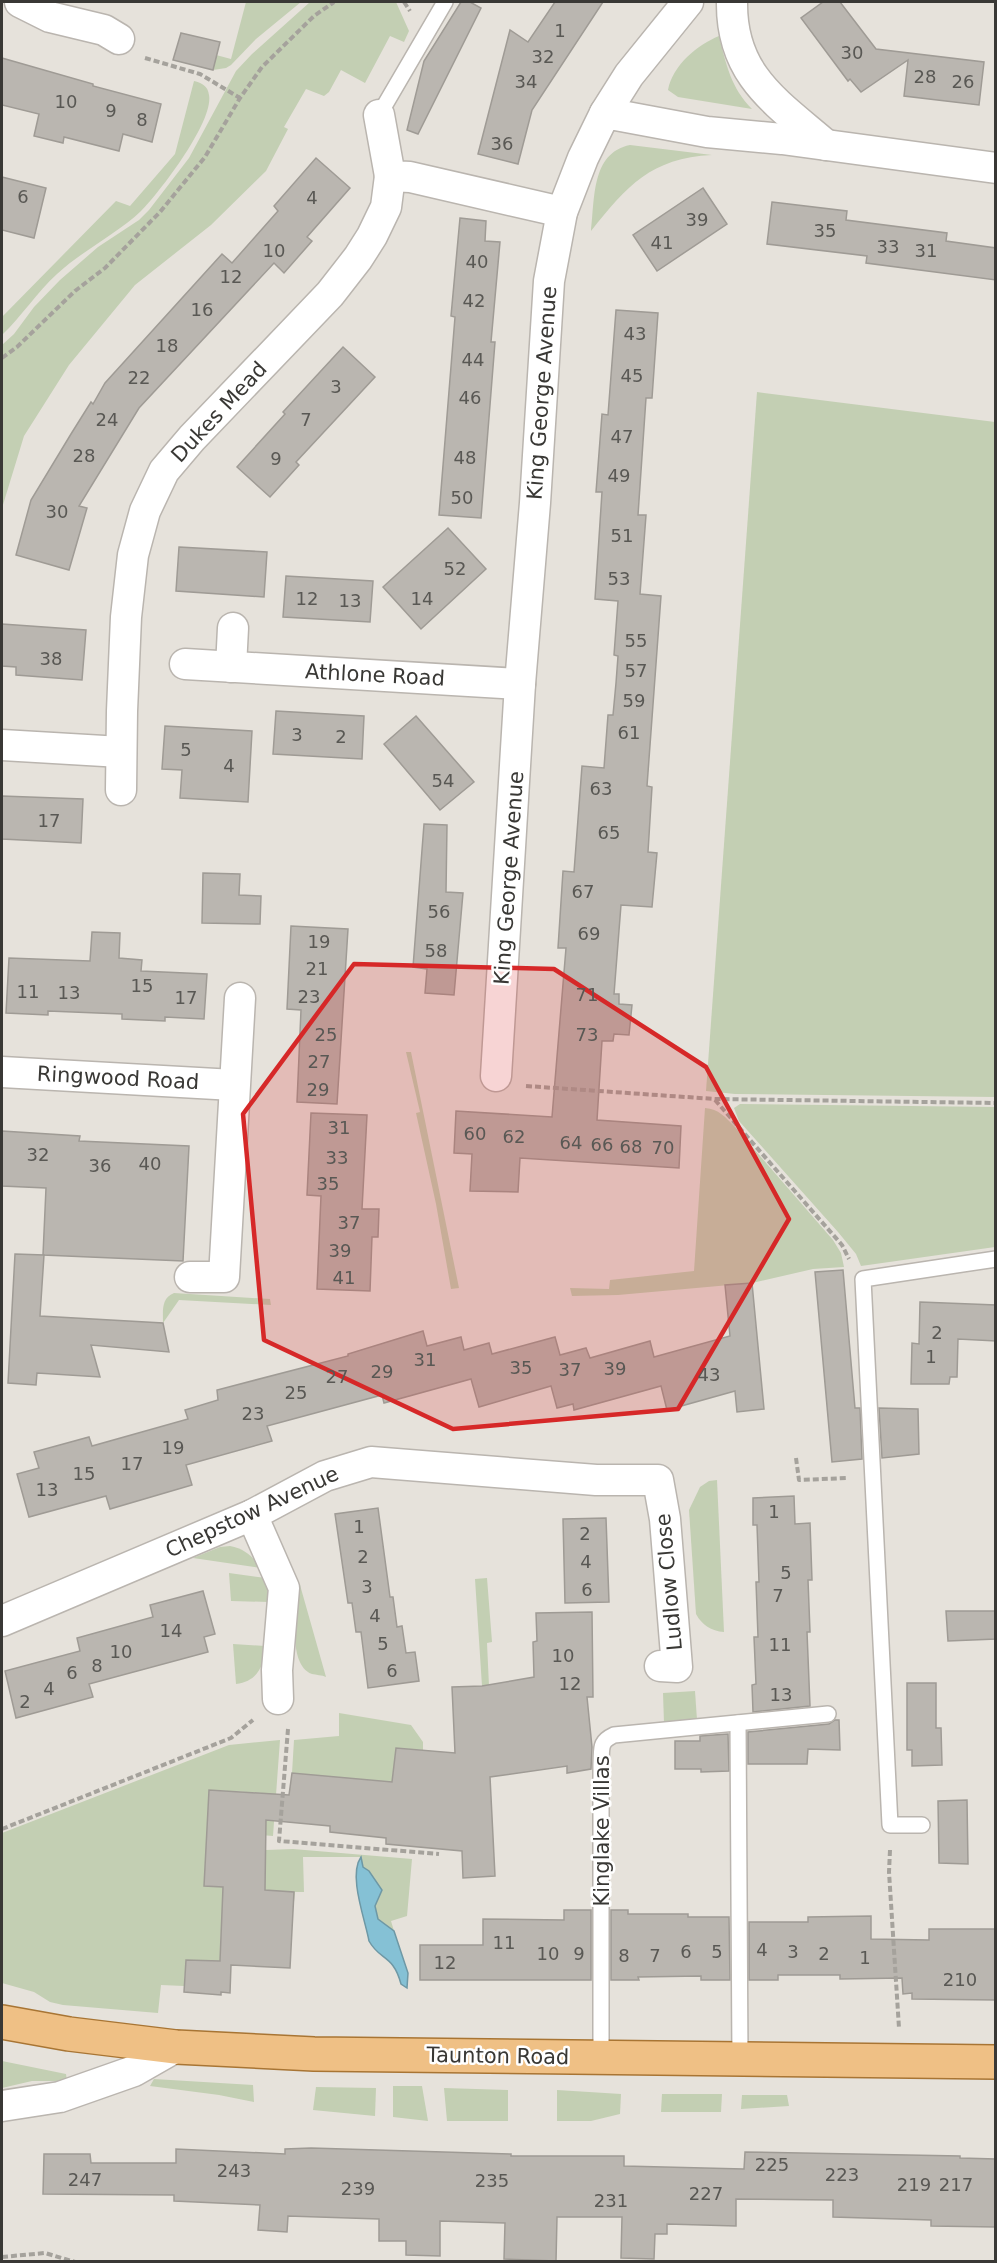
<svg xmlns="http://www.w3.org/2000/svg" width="997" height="2263" font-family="'DejaVu Sans',sans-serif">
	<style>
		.green { fill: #c3cfb3 }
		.water { fill: #85c1d5; stroke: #6e98a5; stroke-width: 1.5 }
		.building { fill: #bab6b0; stroke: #9f9b95; stroke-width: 1.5 }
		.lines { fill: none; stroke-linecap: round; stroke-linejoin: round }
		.service-casing { stroke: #bab5af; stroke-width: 18 }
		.minor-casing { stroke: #bab5af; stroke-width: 33 }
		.primary-casing { stroke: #a87534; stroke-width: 36 }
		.path { stroke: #a5a29c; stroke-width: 4; stroke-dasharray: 6 3; stroke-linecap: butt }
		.service { stroke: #fff; stroke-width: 15 }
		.minor { stroke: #fff; stroke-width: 30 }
		.primary { stroke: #efc085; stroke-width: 33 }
		.marked { fill: #d62828; fill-opacity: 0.2; stroke: #d62828; stroke-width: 4.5; stroke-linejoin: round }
		.labels { text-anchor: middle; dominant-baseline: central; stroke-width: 5; stroke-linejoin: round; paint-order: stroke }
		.number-label { font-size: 18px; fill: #595854 }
		.street-label { font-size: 21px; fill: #393835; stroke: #fff }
	</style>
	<rect width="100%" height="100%" fill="#e6e2db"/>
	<!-- green -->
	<g class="green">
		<polygon points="246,2 301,2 256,39 231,65 226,68 213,70 216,55 231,59"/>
		<polygon points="310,2 396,2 409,31 404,42 390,36 365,83 341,70 329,92 324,96 306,89 284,127 288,129 266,171 211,225 135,285 69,365 24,436 2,508 2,345 14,334 34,307 60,280 98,247 139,220 149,210 189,158 236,71 252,54"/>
		<path d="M719,36C726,64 731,88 752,109L678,97L668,90C673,65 697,45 719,36Z"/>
		<path d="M194,81C202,83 208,86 209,95C214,121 160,192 141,211C117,234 83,250 57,274C37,292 22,316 2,335V317L116,201L130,206L175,154Z"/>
		<path d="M630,145L712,155C651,158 627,186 591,231C595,199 591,153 630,145Z"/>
		<polygon points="757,392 995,422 995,1097 735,1094 706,1091"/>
		<polygon points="406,1052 411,1052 459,1288 451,1289 436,1204 416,1113 420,1112"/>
		<polygon points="740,1104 995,1107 995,1247 861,1266 856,1254 838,1232 739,1121 734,1108"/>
		<path d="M705,1108C719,1109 725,1117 735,1127L833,1240L841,1253L844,1267L813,1269L752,1283L618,1295L572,1296L570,1288L609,1289L610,1280L694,1271Z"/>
		<path d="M174,1293L270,1299L271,1305L179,1300L163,1323C163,1311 161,1298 174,1293Z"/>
		<path d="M717,1480L724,1632C711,1631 702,1625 696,1614L689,1510L700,1487L709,1481Z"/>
		<path d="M230,1546C245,1549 252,1556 261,1568L193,1558L220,1547Z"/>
		<polygon points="229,1573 266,1578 269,1602 231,1601"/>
		<polygon points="487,1578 492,1642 487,1643 489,1686 482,1686 475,1579"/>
		<path d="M300,1585L326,1677C322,1675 316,1675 312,1674C286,1664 297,1605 300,1585Z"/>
		<path d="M233,1644L265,1646C264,1666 258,1681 236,1684Z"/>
		<polygon points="695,1691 697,1720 664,1723 663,1693"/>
		<polygon points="339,1713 411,1725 423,1742 423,1750 396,1748 392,1782 292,1773 294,1740 339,1736"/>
		<polygon points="280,1740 273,1836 261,1835 263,1793 209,1790 205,1886 255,1889 266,1850 293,1849 412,1859 407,1916 391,1921 394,1931 378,1919 375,1906 382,1890 369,1871 363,1867 361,1857 303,1857 304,1892 295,1892 294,1902 240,1899 221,1930 220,1961 186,1960 184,1986 161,1985 158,2013 63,2005 50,2002 34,1992 2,1983 2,1833 229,1745"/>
		<polygon points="2,2061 66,2074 67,2081 32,2081 2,2088"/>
		<polygon points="154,2079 253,2085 254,2102 219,2095 150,2086"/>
		<polygon points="393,2086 422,2086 428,2121 393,2117"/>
		<polygon points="316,2087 376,2088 375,2116 313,2110"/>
		<polygon points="444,2088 508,2090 508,2121 447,2121"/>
		<polygon points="557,2090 621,2094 620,2114 591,2121 557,2121"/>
		<polygon points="662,2094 722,2094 721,2112 661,2112"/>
		<polygon points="742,2095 787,2095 789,2106 741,2109"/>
	</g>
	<!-- water -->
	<path class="water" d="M361,1857L363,1867L369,1871L382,1890L375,1906L378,1919L394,1931L408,1973L407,1988L401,1984C393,1954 380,1961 369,1941C365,1919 348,1875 361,1857Z"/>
	<!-- building -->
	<g class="building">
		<polygon points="461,2 470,2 481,8 418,134 407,130 424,61"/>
		<polygon points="555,2 603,2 532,110 518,164 478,154 510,30 528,42"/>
		<polygon points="823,2 840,2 876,49 984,62 979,105 904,96 908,60 861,92 850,79 848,81 801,18"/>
		<polygon points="181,33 220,42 213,70 173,60"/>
		<polygon points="2,58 93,84 93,86 161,104 152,142 123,134 119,151 64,137 63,143 34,136 39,114 2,105"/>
		<polygon points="316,158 350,188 307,237 312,241 284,273 274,263 139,408 79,506 87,508 69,570 16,555 31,500 71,434 91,402 93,404 105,383 222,254 232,263 278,211 274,206"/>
		<polygon points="2,177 46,188 34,238 2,230"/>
		<polygon points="703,188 727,224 657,271 633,235"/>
		<polygon points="772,202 847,211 846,220 947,233 946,241 996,248 996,280 866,263 867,256 767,244"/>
		<polygon points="460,218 486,221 485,241 500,242 491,342 495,342 481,518 439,515 455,317 451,316"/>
		<polygon points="616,310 658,313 652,398 646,398 638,515 646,515 640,594 661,596 647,786 652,787 648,852 657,853 652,907 621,905 614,994 619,994 619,1004 632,1005 629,1035 614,1034 613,1041 602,1041 597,1120 681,1126 679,1168 520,1158 518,1192 470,1191 472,1154 454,1153 456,1111 552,1117 566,948 558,948 563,871 574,872 582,766 604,768 608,715 613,715 616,683 618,656 614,655 618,601 595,599 602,492 596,492 602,414 608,415"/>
		<polygon points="343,347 375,377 296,462 299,465 270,497 237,467 285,414 283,412"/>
		<polygon points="448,528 486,569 421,629 383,587"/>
		<polygon points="179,547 267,552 264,597 176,591"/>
		<polygon points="286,576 373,581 370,622 283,617"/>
		<polygon points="2,624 86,630 82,680 16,675 16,667 2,666"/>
		<polygon points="276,711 364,716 362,759 273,754"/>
		<polygon points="416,716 474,782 440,810 384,744"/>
		<polygon points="165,726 252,731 248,802 180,798 182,770 162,769"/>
		<polygon points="2,796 83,799 81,843 2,839"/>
		<polygon points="424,824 447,825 446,892 463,893 454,995 425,993 427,969 413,967"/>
		<polygon points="203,873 240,874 239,895 261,896 260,924 202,923"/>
		<polygon points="291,926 348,929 337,1104 297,1102 301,1010 287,1009"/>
		<polygon points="92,932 120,933 119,958 142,960 141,971 207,974 204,1019 165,1017 165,1021 122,1019 122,1014 48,1011 48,1015 6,1013 9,958 90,961"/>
		<polygon points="311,1113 367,1115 362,1209 379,1209 378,1237 372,1237 370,1291 317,1289 321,1196 307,1195"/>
		<polygon points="2,1131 80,1136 79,1141 189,1146 183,1261 43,1255 46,1188 2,1186"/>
		<polygon points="15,1254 44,1255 40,1316 163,1323 169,1352 91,1345 100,1377 37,1373 36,1385 8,1383"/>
		<polygon points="843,1270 855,1408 860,1408 862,1459 832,1462 815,1272"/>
		<polygon points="752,1283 764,1409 737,1412 735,1391 667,1410 661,1386 574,1410 573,1404 557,1408 551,1386 479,1407 471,1379 384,1403 382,1395 267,1426 272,1441 186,1465 192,1485 110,1509 106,1496 29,1517 17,1474 39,1468 34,1452 89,1437 92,1446 188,1419 185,1410 218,1400 217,1390 348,1356 348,1354 423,1331 427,1346 461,1337 464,1350 489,1343 492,1354 555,1337 560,1355 586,1348 590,1358 650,1341 654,1357 730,1336 725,1285"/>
		<polygon points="920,1302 996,1305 996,1341 958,1339 957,1377 950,1377 949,1384 911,1384 912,1343 919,1344"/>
		<polygon points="879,1408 918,1409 919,1454 882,1458"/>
		<polygon points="794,1496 795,1524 810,1523 812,1580 808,1580 810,1632 807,1632 810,1706 753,1712 752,1685 756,1684 754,1637 758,1637 756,1582 759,1582 757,1525 753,1525 753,1498"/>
		<polygon points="378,1508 390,1597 393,1597 397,1627 402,1626 406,1653 415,1652 419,1681 368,1688 361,1632 356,1632 352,1603 348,1603 335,1514"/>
		<polygon points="606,1518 609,1602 565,1603 563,1519"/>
		<polygon points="203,1591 215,1634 204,1637 208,1652 89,1684 93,1697 16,1718 5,1671 80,1651 77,1638 153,1617 150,1605"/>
		<polygon points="946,1611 996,1611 996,1639 948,1641"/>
		<polygon points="592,1612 593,1697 587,1697 592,1747 591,1769 567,1773 567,1766 490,1777 495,1876 463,1878 462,1851 386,1844 386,1838 330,1832 330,1826 266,1820 265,1890 294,1892 290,1968 231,1965 230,1993 221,1992 221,1995 184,1992 186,1960 220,1961 223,1887 204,1886 209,1790 289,1795 292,1773 392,1782 396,1748 455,1753 452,1687 482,1686 534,1677 533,1642 537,1641 536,1613"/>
		<polygon points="907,1683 936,1683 936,1728 941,1728 942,1765 912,1766 912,1750 907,1750"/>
		<polygon points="835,1720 839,1720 840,1750 808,1749 807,1764 748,1764 748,1732 829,1724"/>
		<polygon points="728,1734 729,1771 701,1772 701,1769 675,1769 675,1741 700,1741 700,1736"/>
		<polygon points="967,1800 968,1864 939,1863 938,1801"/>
		<polygon points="564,1910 591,1910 591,1980 420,1980 420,1945 483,1945 483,1919 564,1920"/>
		<polygon points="611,1910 628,1910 628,1914 688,1914 688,1917 729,1917 730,1980 701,1980 701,1976 638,1977 639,1980 611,1980"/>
		<polygon points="871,1916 871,1939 929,1940 929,1929 996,1929 996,2000 912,1999 912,1993 903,1994 902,1978 840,1979 840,1975 778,1975 778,1980 749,1980 749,1922 808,1922 808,1917"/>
		<polygon points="311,2148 511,2154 511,2156 624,2156 624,2166 744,2169 745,2152 960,2156 960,2158 996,2159 996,2227 931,2226 931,2220 833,2217 833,2200 736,2199 736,2226 667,2224 667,2234 655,2234 654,2259 621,2258 622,2217 557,2217 556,2261 504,2259 505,2223 440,2221 440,2256 406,2255 406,2241 379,2241 379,2219 288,2216 287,2232 258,2230 260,2205 174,2201 174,2195 43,2194 44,2154 90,2154 91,2163 176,2163 176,2149 285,2154 285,2149"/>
	</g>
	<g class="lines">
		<!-- service casing -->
		<g class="service-casing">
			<g id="service">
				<polyline points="379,115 445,2"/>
				<polyline points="738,1723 740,2059"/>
				<polyline points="922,1825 890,1825 863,1279 996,1259"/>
				<path d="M601,2057V1764C602,1748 599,1742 614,1735L828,1714"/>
			</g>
		</g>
		<!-- minor casing -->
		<g class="minor-casing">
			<g id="minor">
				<polyline points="20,2 50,17 104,30 119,39"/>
				<path d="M732,2C731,75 776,102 826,145"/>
				<polyline points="605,113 629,75 688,2"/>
				<polyline points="379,115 390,176 410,177 562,212"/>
				<polyline points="185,664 520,684"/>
				<polyline points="231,667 233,628"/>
				<polyline points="2,745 121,752"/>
				<polyline points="121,790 122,711 126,617 133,555 145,511 164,471 192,438 330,294 358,258 372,236 386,207 390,176"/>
				<polyline points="2,1072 234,1085"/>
				<polyline points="496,1076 520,684 535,503 549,281 562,212 583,158 605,113 707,132 782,139 996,168"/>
				<polyline points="190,1277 224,1277 240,998"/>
				<polyline points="252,1515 284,1588 277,1670 278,1699"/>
				<polyline points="2,1621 252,1515 325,1476 371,1462 596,1480 658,1480 665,1519 677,1667 660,1666"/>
				<polyline points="2,2106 60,2097 134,2071 176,2047"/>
			</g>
		</g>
		<!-- primary casing -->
		<g class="primary-casing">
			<polyline id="primary" points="2,2022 69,2034 176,2047 314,2054 996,2062"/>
		</g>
		<!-- path -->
		<g class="path">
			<polyline points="404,2 410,11"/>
			<polyline points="145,58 200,74 240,98"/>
			<polyline points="2,358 17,347 75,291 105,268 160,212 205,157 240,98 262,67 314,16 334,2"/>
			<polyline points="526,1086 715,1099 996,1103"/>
			<polyline points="715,1100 842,1245 849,1259"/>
			<polyline points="796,1458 799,1480 848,1478"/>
			<polyline points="288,1729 279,1841 439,1854"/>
			<polyline points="2,1829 231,1738 253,1720"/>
			<polyline points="890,1850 889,1872 899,2028"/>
			<polyline points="2,2257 45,2253 75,2262"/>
		</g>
		<!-- service -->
		<use href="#service" class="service"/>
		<!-- minor -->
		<use href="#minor" class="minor"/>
		<!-- primary -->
		<use href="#primary" class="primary"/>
	</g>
	<!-- marked area -->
	<path class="marked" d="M354,964L554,969L706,1067L789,1219L678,1409L453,1429L264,1340L243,1114Z"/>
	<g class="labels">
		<!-- number labels -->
		<g class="number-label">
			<text x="560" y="30">1</text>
			<text x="852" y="52">30</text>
			<text x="543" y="56">32</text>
			<text x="925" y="76">28</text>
			<text x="526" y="81">34</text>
			<text x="963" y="81">26</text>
			<text x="66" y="101">10</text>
			<text x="111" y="110">9</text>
			<text x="142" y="119">8</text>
			<text x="502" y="143">36</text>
			<text x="23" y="196">6</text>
			<text x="312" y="197">4</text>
			<text x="697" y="219">39</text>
			<text x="825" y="230">35</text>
			<text x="662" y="242">41</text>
			<text x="888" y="246">33</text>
			<text x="274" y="250">10</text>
			<text x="926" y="250">31</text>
			<text x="477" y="261">40</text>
			<text x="231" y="276">12</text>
			<text x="474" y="300">42</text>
			<text x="202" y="309">16</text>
			<text x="635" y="333">43</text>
			<text x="167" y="345">18</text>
			<text x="473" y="359">44</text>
			<text x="632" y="375">45</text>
			<text x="139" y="377">22</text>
			<text x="336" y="386">3</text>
			<text x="470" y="397">46</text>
			<text x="107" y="419">24</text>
			<text x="306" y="419">7</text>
			<text x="622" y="436">47</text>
			<text x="84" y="455">28</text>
			<text x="465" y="457">48</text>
			<text x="276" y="458">9</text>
			<text x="619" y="475">49</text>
			<text x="462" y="497">50</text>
			<text x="57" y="511">30</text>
			<text x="622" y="535">51</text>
			<text x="455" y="568">52</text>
			<text x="619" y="578">53</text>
			<text x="307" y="598">12</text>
			<text x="422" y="598">14</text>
			<text x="350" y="600">13</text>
			<text x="636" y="640">55</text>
			<text x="51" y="658">38</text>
			<text x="636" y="670">57</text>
			<text x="634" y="700">59</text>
			<text x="629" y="732">61</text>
			<text x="297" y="734">3</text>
			<text x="341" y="736">2</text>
			<text x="186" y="749">5</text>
			<text x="229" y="765">4</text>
			<text x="443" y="780">54</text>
			<text x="601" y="788">63</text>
			<text x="49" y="820">17</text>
			<text x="609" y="832">65</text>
			<text x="583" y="891">67</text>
			<text x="439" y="911">56</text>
			<text x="589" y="933">69</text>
			<text x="319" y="941">19</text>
			<text x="436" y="950">58</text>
			<text x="317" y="968">21</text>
			<text x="142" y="985">15</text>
			<text x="28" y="991">11</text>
			<text x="69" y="992">13</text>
			<text x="587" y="994">71</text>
			<text x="309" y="996">23</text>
			<text x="186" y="997">17</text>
			<text x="326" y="1034">25</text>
			<text x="587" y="1034">73</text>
			<text x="319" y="1061">27</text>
			<text x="318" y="1089">29</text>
			<text x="339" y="1127">31</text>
			<text x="475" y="1133">60</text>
			<text x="514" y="1136">62</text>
			<text x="571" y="1142">64</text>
			<text x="602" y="1144">66</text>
			<text x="631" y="1146">68</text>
			<text x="663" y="1147">70</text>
			<text x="38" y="1154">32</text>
			<text x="337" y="1157">33</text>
			<text x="150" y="1163">40</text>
			<text x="100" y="1165">36</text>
			<text x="328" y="1183">35</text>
			<text x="349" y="1222">37</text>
			<text x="340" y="1250">39</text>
			<text x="344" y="1277">41</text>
			<text x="937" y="1332">2</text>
			<text x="931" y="1356">1</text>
			<text x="425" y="1359">31</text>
			<text x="521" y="1367">35</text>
			<text x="615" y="1368">39</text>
			<text x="570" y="1369">37</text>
			<text x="382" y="1371">29</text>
			<text x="709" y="1374">43</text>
			<text x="337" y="1376">27</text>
			<text x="296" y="1392">25</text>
			<text x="253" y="1413">23</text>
			<text x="173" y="1447">19</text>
			<text x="132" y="1463">17</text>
			<text x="84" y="1473">15</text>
			<text x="47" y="1489">13</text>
			<text x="774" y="1511">1</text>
			<text x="359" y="1526">1</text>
			<text x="585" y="1533">2</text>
			<text x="363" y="1556">2</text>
			<text x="586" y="1561">4</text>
			<text x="786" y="1572">5</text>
			<text x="367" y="1586">3</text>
			<text x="587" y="1589">6</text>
			<text x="778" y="1595">7</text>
			<text x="375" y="1615">4</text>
			<text x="171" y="1630">14</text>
			<text x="383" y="1643">5</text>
			<text x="780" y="1644">11</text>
			<text x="121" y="1651">10</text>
			<text x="563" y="1655">10</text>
			<text x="97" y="1665">8</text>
			<text x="392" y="1670">6</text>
			<text x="72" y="1672">6</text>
			<text x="570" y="1683">12</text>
			<text x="49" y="1688">4</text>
			<text x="781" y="1694">13</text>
			<text x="25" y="1701">2</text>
			<text x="504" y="1942">11</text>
			<text x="762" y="1949">4</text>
			<text x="686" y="1951">6</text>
			<text x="717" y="1951">5</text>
			<text x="793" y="1951">3</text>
			<text x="548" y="1953">10</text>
			<text x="579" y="1953">9</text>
			<text x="824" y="1953">2</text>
			<text x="624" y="1955">8</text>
			<text x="655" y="1955">7</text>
			<text x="865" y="1957">1</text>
			<text x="445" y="1962">12</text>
			<text x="960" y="1979">210</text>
			<text x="772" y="2164">225</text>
			<text x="234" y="2170">243</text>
			<text x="842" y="2174">223</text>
			<text x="85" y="2179">247</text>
			<text x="492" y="2180">235</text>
			<text x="914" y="2184">219</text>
			<text x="956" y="2184">217</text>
			<text x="358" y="2188">239</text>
			<text x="706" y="2193">227</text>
			<text x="611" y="2200">231</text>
		</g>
		<!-- street labels -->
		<g class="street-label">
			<text transform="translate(542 393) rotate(-86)">King George Avenue</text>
			<text transform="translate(219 412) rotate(-47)">Dukes Mead</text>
			<text transform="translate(375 675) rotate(3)">Athlone Road</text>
			<text transform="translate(509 878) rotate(-86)">King George Avenue</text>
			<text transform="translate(118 1078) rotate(3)">Ringwood Road</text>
			<text transform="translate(252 1512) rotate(-25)">Chepstow Avenue</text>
			<text transform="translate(669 1582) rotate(-95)">Ludlow Close</text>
			<text transform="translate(602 1831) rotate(-90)">Kinglake Villas</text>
			<text transform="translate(498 2056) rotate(1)">Taunton Road</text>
		</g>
	</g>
	<!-- border -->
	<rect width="997" height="2263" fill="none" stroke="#393835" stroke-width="6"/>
</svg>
